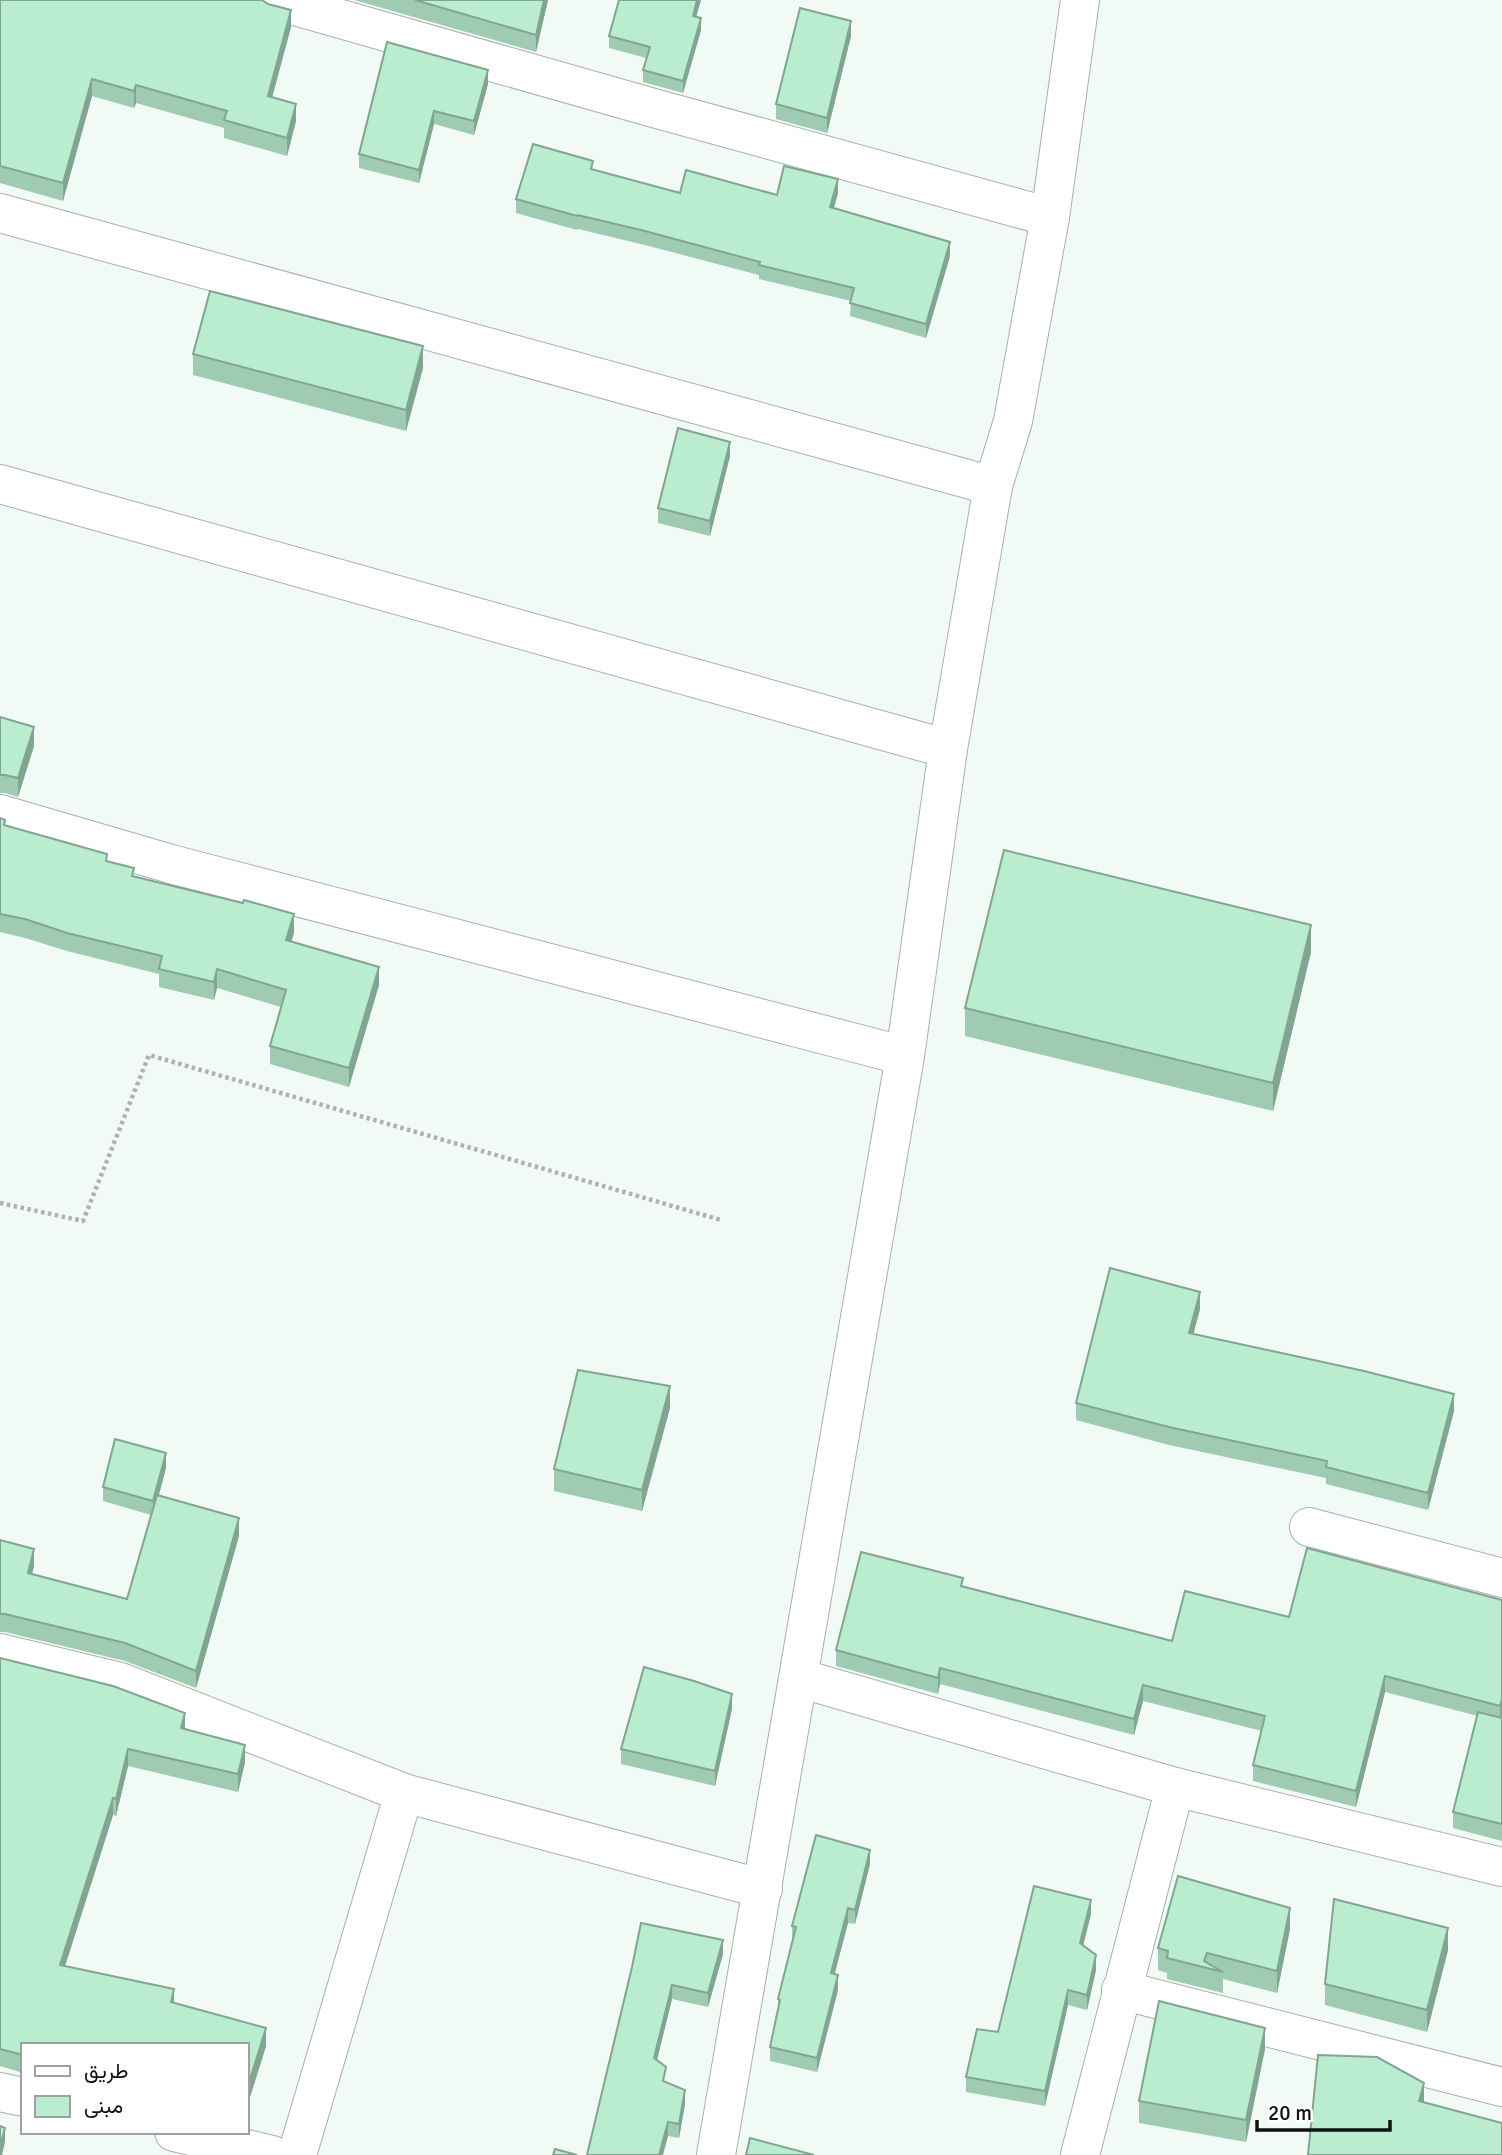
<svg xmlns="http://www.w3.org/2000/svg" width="1502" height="2155" font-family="Signika,Vazirmatn,sans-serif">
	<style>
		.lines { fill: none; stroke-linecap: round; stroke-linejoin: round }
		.minor-casing { stroke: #a9b1ac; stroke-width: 40 }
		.path { stroke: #acb2af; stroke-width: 4.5; stroke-dasharray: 3.5 3.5; stroke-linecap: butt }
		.minor { stroke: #fff; stroke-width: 38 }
		.wall { fill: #a0cbb3 }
		.shaded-wall { fill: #82a592 }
		.building { fill: #baecd0; stroke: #82a592; stroke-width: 2 }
	</style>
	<rect width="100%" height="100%" fill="#f2faf5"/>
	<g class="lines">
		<!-- minor casing -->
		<g class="minor-casing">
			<g id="minor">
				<polyline points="274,0 650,107 1050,217"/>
				<polyline points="0,213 993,486"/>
				<polyline points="0,484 948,749"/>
				<polyline points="0,814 171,864 905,1056"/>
				<polyline points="1309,1527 1502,1578"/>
				<polyline points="0,1653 120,1682 404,1793 763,1889"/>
				<polyline points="799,1678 1175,1787 1502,1867"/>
				<polyline points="1121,1990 1502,2087"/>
				<polyline points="0,2092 23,2097"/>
				<polyline points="174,2132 272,2155"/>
				<polyline points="297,2155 404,1793"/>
				<polyline points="716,2155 905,1056 948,749 993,486 1013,421 1050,217 1080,0"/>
				<polyline points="1080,2155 1175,1787"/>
			</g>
		</g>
		<!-- path -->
		<polyline class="path" points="0,1203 83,1221 149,1055 721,1220"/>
		<!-- minor -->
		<use href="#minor" class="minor"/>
	</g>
	<!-- wall -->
	<g class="wall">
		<polygon points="0,0 291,27 272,97 296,121 287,156 224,138 224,128 136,103 134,108 92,96 63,201 0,183"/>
		<polygon points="354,0 548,0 536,52"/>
		<polygon points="696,16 701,30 683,93 643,82 643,70 646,58 609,48 609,36"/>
		<polygon points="851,36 827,133 776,119 776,104"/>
		<polygon points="387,42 488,84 474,135 434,124 419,183 359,168 359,154"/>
		<polygon points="593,169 680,193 777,195 838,193 834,208 950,256 926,338 850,316 851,301 759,279 759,275 645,245 578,229 577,230 516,213 516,199"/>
		<polygon points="193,354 423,368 406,431 193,375"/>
		<polygon points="730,456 710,536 658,523 658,508"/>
		<polygon points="0,717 34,746 18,797 5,793 0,793"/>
		<polygon points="0,818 5,826 107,861 134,876 294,933 291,941 379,985 349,1087 270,1064 270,1046 281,1007 217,988 214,1000 159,987 159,974 67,951 25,938 0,932"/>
		<polygon points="1311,952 1273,1111 965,1036 965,1008"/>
		<polygon points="1200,1309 1193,1334 1454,1411 1428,1510 1326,1484 1326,1478 1169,1445 1076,1420 1076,1403"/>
		<polygon points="670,1408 642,1511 554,1491 554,1469"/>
		<polygon points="166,1468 159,1495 239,1536 196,1688 125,1661 5,1632 0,1632 0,1540 34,1566 32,1574 127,1599 151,1515 103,1501 103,1487"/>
		<polygon points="963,1587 1172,1641 1289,1617 1502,1600 1502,1715 1501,1718 1502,1718 1502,1841 1453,1828 1453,1812 1478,1716 1385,1692 1356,1807 1253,1781 1253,1765 1262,1731 1143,1701 1134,1735 940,1684 938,1694 836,1666 836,1650"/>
		<polygon points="0,1658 185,1729 245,1762 238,1792 128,1766 116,1816 113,1815 65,1966 174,2003 266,2046 247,2107 247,2045 23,2045 23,2073 0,2066"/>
		<polygon points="732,1709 715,1786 621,1764 621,1749"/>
		<polygon points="870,1864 855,1924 848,1923 834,1974 838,1990 817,2072 770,2061 770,2047 778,2011 778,1999 792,1941 792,1926"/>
		<polygon points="1091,1914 1083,1945 1096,1970 1087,2010 1068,2005 1045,2106 966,2092 966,2077 998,2032"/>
		<polygon points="1290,1929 1277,1993 1223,1979 1223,1993 1167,1979 1167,1973 1158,1970 1158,1948"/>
		<polygon points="1448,1950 1427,2032 1325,2005 1325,1984"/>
		<polygon points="723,1954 708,2007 672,1999 657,2060 665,2082 685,2104 679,2138 668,2136 632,1967"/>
		<polygon points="1265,2049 1246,2142 1139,2123 1139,2101"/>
	</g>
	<!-- shaded-wall -->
	<g class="shaded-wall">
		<polygon points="544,0 548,0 536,52 536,35"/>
		<polygon points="697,0 701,0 693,28 693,16"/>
		<polygon points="291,10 291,27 268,113 268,96"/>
		<polygon points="701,18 701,30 683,93 683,81"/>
		<polygon points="851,21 851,36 827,133 827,118"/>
		<polygon points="488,70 488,84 474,135 474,121"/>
		<polygon points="92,79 92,96 63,201 63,183"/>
		<polygon points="136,85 136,103 134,108 134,91"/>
		<polygon points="296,104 296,121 287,156 287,138"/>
		<polygon points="434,111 434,124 419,183 419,170"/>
		<polygon points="838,179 838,193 830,221 830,207"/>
		<polygon points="950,242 950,256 926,338 926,324"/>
		<polygon points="423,346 423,368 406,431 406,410"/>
		<polygon points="730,442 730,456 710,536 710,521"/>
		<polygon points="34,727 34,746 18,797 18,778"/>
		<polygon points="294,914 294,933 286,958 286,940"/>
		<polygon points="1311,925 1311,952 1273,1111 1273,1083"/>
		<polygon points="379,967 379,985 349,1087 349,1068"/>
		<polygon points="217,969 217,988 214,1000 214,982"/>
		<polygon points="1200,1292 1200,1309 1189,1351 1189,1333"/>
		<polygon points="670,1386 670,1408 642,1511 642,1490"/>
		<polygon points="1454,1394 1454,1411 1428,1510 1428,1493"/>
		<polygon points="166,1453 166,1468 153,1516 153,1501"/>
		<polygon points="239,1518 239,1536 196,1688 196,1671"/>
		<polygon points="34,1549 34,1566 28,1590 28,1573"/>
		<polygon points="940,1668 940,1684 938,1694 938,1678"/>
		<polygon points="1385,1676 1385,1692 1356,1807 1356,1791"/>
		<polygon points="1143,1685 1143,1701 1134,1735 1134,1719"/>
		<polygon points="732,1694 732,1709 715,1786 715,1771"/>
		<polygon points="1502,1699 1502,1715 1500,1722 1500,1706"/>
		<polygon points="185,1713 185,1731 181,1728"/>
		<polygon points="245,1745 245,1762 238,1792 238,1774"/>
		<polygon points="128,1749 128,1766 116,1816 116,1799"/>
		<polygon points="113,1798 113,1815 60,1982 60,1965"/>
		<polygon points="870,1850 870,1864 855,1924 855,1910"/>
		<polygon points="1091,1900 1091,1914 1080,1958 1080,1943"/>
		<polygon points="848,1908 848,1923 831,1988 831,1973"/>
		<polygon points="1290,1908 1290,1929 1277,1993 1277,1971"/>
		<polygon points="1448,1928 1448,1950 1427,2032 1427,2010"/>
		<polygon points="723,1940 723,1954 708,2007 708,1993"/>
		<polygon points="1096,1955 1096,1970 1087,2010 1087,1995"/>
		<polygon points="838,1975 838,1990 817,2072 817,2058"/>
		<polygon points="672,1985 672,1999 654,2072 654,2058"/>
		<polygon points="174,1989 174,2006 171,2002"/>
		<polygon points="1068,1990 1068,2005 1045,2106 1045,2091"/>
		<polygon points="266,2028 266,2046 247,2107 247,2089"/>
		<polygon points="1265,2028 1265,2049 1246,2142 1246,2120"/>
		<polygon points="1424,2083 1424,2104 1419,2101"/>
		<polygon points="685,2090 685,2104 679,2138 679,2124"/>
		<polygon points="668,2122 668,2136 663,2155 659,2155"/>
		<polygon points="5,2128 5,2142 2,2155 0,2155 0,2147"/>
	</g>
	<!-- building -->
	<g class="building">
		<polygon points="0,0 262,0 268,4 291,10 268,96 296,104 287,138 224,120 227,111 136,85 134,91 92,79 63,183 0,166"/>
		<polygon points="415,0 544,0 536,35"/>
		<polygon points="619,0 697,0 693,16 701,18 683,81 643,70 650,47 609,36"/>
		<polygon points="800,8 851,21 827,118 776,104"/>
		<polygon points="387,42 488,70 474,121 434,111 419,170 359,154"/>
		<polygon points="533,144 593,161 591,169 680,193 686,170 777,195 784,166 838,179 830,207 950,242 926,324 850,303 854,288 759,265 760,262 645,231 578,215 577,216 516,199"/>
		<polygon points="210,291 423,346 406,410 193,354"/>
		<polygon points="678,428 730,442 710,521 658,508"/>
		<polygon points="0,717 34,727 18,778 5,775 0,775"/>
		<polygon points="0,818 5,820 4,825 107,854 106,861 134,868 132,876 243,903 244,900 294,914 286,940 379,967 349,1068 270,1046 286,990 217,969 214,982 159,969 162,956 67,933 25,919 0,914"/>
		<polygon points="1004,850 1311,925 1273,1083 965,1008"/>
		<polygon points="1110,1268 1200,1292 1189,1333 1364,1371 1454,1394 1428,1493 1326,1467 1327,1461 1169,1427 1076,1403"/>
		<polygon points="578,1370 670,1386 642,1490 554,1469"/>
		<polygon points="115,1439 166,1453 153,1501 103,1487"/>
		<polygon points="157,1495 239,1518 196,1671 125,1643 5,1614 0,1614 0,1540 34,1549 28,1573 127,1599"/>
		<polygon points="1307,1548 1502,1600 1502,1699 1500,1706 1385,1676 1356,1791 1253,1765 1265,1716 1143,1685 1134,1719 940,1668 938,1678 836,1650 861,1552 963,1578 961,1586 1172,1641 1185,1591 1289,1617"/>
		<polygon points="0,1658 113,1686 185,1713 181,1728 245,1745 238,1774 128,1749 116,1799 113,1798 60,1965 174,1989 171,2002 266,2028 247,2089 247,2045 23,2045 23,2055 0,2049"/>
		<polygon points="644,1667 694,1681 732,1694 715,1771 621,1749"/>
		<polygon points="1478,1712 1502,1718 1502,1824 1453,1812"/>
		<polygon points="816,1835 870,1850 855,1910 848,1908 831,1973 838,1975 817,2058 770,2047 780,2000 778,1999 796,1927 792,1926"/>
		<polygon points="1178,1876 1290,1908 1277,1971 1207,1953 1204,1961 1223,1972 1167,1958 1168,1951 1158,1948"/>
		<polygon points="1034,1886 1091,1900 1080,1943 1096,1955 1087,1995 1068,1990 1045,2091 966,2077 977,2029 998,2032"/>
		<polygon points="1334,1899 1448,1928 1427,2010 1325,1984"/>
		<polygon points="641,1923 723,1940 708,1993 672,1985 654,2058 666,2067 663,2081 685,2090 679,2124 668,2122 659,2155 587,2155 632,1967"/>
		<polygon points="1159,2001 1265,2028 1246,2120 1139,2101"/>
		<polygon points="1318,2055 1377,2057 1424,2083 1419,2101 1502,2123 1502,2155 1308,2155"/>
		<polygon points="0,2126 5,2128 0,2147"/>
		<polygon points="750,2138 814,2155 746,2155"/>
		<polygon points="555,2149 577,2155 553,2155"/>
	</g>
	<!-- legend -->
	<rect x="21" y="2043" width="228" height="91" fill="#ffffff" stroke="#9fa0a0" stroke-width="2"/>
	<rect x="35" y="2066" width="35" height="10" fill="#ffffff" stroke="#9fa0a0" stroke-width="2"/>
	<text x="84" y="2078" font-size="21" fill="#0f1211">طريق</text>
	<rect x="35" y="2096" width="35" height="21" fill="#baecd0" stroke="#9fa0a0" stroke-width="2"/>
	<text x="84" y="2113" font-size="21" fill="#0f1211">مبنى</text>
	<!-- scale -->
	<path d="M1257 2120v10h133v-10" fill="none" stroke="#0f1211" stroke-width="3.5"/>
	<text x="1268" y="2120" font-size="21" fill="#0f1211" stroke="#ffffff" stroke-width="5" paint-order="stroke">20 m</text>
</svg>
